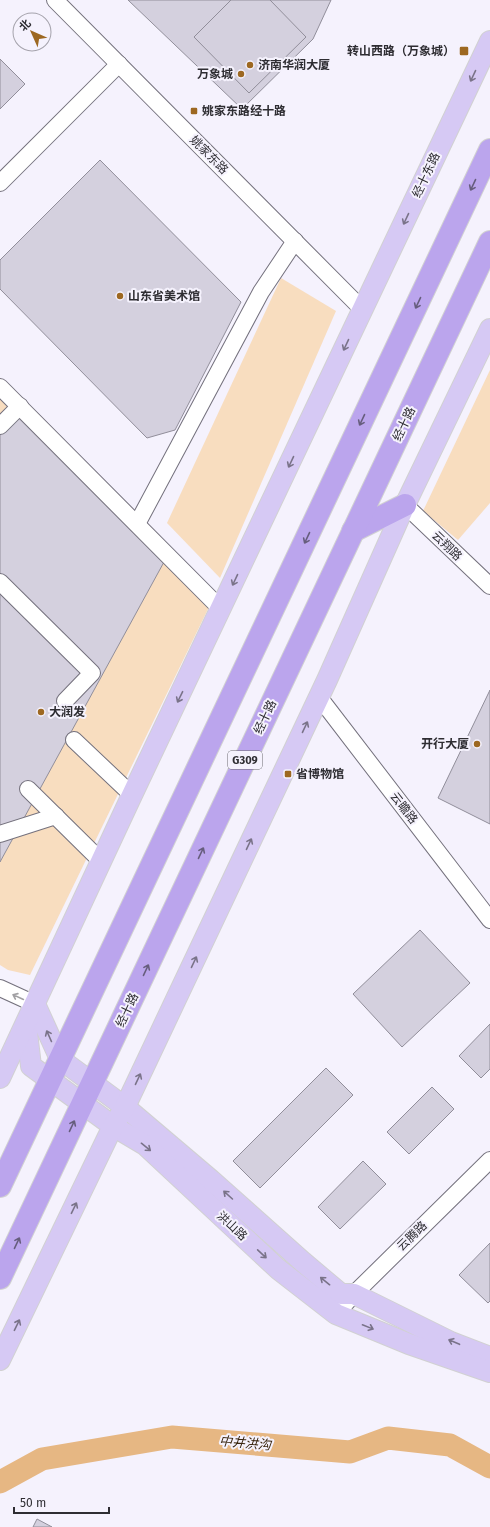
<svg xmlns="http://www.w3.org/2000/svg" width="490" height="1527" font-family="'Fira Sans','Noto Sans SC',sans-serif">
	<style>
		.green { fill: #f8ddbf }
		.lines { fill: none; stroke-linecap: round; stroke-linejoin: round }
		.river { stroke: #e6b783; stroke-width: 23 }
		.building { fill: #d4d0de; stroke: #918e9a }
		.minor-casing { stroke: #74717d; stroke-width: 18 }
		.major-casing { stroke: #d1d1d2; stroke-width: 22 }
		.highway-casing { stroke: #d1d1d2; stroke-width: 24 }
		.minor { stroke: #fff; stroke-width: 16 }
		.major { stroke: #d6c9f4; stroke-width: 20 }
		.highway { stroke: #bba5ed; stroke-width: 22 }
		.oneway { stroke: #7a7389 }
		.oneway2 { stroke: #665d7d }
		.oneway3 { stroke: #a1a0a3 }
		.poi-dot { fill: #9d6821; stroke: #f5f2fd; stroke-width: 1.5 }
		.labels { text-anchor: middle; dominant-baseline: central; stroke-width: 4; stroke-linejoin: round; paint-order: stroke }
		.shield { fill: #f5f2fd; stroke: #6a686f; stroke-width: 1 }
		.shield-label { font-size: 11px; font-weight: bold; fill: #2e2d32 }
		.poi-label { font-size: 12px; font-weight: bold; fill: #2e2d32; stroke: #f5f2fd; text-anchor: start }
		.street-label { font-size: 12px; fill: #2e2d32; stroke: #f5f2fd }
		.water-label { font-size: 13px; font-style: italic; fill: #39250e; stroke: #f5f2fd }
	</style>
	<rect width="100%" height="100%" fill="#f5f2fd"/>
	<!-- green -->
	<g class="green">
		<polygon points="281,278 336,311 220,578 167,523"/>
		<polygon points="490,370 490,503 458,540 423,511"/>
		<polygon points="0,398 209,607 30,975 8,970 0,965"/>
	</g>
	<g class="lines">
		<!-- river -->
		<polyline class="river" points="0,1482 42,1459 172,1437 350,1452 388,1438 450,1445 490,1467"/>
	</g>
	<!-- building -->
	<g class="building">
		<polygon points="128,0 331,0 313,39 242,109"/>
		<polygon points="231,0 270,0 306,37 249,93 194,37"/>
		<polygon points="0,59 25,84 0,109"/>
		<polygon points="100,160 241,302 175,430 147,438 0,289 0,260"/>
		<polygon points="17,415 164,562 0,862 0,432"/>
		<polygon points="490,690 490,824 438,798"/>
		<polygon points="420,930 470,983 402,1047 353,994"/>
		<polygon points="490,1024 490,1069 481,1078 459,1056"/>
		<polygon points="326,1068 353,1095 260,1188 233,1161"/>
		<polygon points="432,1087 454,1109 409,1154 387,1132"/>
		<polygon points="363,1161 386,1184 340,1229 318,1207"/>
		<polygon points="490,1243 490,1301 488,1303 459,1275"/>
		<polygon points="37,1519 52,1527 33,1527"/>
	</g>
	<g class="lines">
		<!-- minor casing -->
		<g class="minor-casing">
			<g id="minor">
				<polyline points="55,0 363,310"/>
				<polyline points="0,183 119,64"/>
				<polyline points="0,387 221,609"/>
				<polyline points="0,426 20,406"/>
				<polyline points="405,505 490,586"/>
				<polyline points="137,524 261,292 295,241"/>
				<polyline points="0,582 92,673 65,701"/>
				<polyline points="319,697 490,920"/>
				<polyline points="74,740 132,795"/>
				<polyline points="28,789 102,862"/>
				<polyline points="0,834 56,816"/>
				<polyline points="0,988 35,1004"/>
				<polyline points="336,1314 354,1294 490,1160"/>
			</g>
		</g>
		<!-- major casing -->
		<g class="major-casing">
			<g id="major">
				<polyline points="35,1004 60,1059 125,1107 211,1180 303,1262 341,1294 354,1294 451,1342 490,1357"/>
				<polyline points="26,1024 31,1066 113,1126 145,1145 278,1269 336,1314 409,1344 490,1372"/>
				<polyline points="0,1078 132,795 490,41"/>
				<polyline points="0,1360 113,1126 125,1107 327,680 405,505 490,329"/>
			</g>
		</g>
		<!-- highway casing -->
		<g class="highway-casing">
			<g id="highway">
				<polyline points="353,531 405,505"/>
				<polyline points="0,1186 490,150"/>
				<polyline points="0,1278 490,242"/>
			</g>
		</g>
		<!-- minor -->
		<use href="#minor" class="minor"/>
		<!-- major -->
		<use href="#major" class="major"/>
		<!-- highway -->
		<use href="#highway" class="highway"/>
	</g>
	<!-- one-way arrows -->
	<defs><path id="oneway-shaft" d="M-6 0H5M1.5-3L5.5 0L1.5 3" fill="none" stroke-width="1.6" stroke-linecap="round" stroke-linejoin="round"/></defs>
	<g class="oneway">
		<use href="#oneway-shaft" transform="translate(473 76) rotate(115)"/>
		<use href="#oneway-shaft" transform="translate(406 219) rotate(115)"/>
		<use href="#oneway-shaft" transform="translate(346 345) rotate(115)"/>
		<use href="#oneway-shaft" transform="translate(291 462) rotate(115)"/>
		<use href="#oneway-shaft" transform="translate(235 580) rotate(115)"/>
		<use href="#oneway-shaft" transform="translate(180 697) rotate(116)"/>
		<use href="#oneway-shaft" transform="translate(305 727) rotate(-65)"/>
		<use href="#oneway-shaft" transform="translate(249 844) rotate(-65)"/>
		<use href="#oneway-shaft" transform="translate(194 962) rotate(-65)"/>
		<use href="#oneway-shaft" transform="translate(49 1036) rotate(-114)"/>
		<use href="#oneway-shaft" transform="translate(138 1079) rotate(-65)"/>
		<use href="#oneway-shaft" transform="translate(146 1147) rotate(39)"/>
		<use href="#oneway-shaft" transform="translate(228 1195) rotate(-138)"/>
		<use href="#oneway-shaft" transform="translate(74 1208) rotate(-64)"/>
		<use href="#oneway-shaft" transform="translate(262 1254) rotate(43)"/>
		<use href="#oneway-shaft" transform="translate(325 1281) rotate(-141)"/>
		<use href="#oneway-shaft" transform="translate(17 1325) rotate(-64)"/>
		<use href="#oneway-shaft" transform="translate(368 1327) rotate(22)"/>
		<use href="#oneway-shaft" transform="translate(454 1342) rotate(-157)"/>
	</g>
	<g class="oneway2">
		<use href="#oneway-shaft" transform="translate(473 185) rotate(115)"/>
		<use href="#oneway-shaft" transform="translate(418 303) rotate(115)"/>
		<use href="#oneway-shaft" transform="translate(362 420) rotate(115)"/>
		<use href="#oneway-shaft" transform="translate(307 538) rotate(115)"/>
		<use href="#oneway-shaft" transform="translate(201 853) rotate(-65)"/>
		<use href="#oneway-shaft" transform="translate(146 970) rotate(-65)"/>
		<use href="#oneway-shaft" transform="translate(72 1126) rotate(-65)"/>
		<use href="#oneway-shaft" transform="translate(17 1243) rotate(-65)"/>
	</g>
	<use class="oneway3" href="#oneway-shaft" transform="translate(18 997) rotate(-155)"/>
	<!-- markers -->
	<g class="poi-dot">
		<rect x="459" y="46" width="10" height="10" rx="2"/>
		<circle cx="250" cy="65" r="4"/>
		<circle cx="241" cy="74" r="4"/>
		<rect x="190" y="107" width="8" height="8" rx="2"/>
		<circle cx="120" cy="296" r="4"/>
		<circle cx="41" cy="712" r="4"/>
		<circle cx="477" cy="744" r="4"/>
		<rect x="284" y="770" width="8" height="8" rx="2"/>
	</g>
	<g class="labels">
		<!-- shield labels -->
		<rect class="shield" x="228" y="751" width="34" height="18" rx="3"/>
		<g class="shield-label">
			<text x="245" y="760">G309</text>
		</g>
		<!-- poi labels -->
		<g class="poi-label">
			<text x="455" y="51" text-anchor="end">转山西路（万象城）</text>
			<text x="258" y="65">济南华润大厦</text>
			<text x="233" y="74" text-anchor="end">万象城</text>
			<text x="202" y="111">姚家东路经十路</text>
			<text x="128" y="296">山东省美术馆</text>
			<text x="49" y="712">大润发</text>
			<text x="469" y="744" text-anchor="end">开行大厦</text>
			<text x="296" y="774">省博物馆</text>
		</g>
		<!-- street labels -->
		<g class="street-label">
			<text transform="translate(209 155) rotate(45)">姚家东路</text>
			<text transform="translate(426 175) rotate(-65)">经十东路</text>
			<text transform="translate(404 424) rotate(-65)">经十路</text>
			<text transform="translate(447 546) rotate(44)">云翔路</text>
			<text transform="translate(265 717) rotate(-65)">经十路</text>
			<text transform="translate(404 808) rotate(52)">云瞻路</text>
			<text transform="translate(127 1010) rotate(-65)">经十路</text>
			<text transform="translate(232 1226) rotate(43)">洪山路</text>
			<text transform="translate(412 1236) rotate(-44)">云腾路</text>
		</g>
		<!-- water labels -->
		<g class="water-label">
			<text transform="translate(245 1443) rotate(5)">中井洪沟</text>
		</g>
	</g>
	<!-- north arrow -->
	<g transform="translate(32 32) rotate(315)"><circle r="19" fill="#f5f2fd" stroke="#a5a3ac"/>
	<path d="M0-3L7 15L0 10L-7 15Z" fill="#9d6821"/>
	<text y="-6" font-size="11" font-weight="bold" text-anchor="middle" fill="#2e2d32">北</text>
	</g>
	<!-- scale -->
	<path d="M14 1507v6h95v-6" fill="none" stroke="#2e2d32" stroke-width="2"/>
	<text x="20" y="1507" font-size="12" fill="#2e2d32" stroke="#f5f2fd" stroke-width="3" paint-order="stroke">50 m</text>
</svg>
